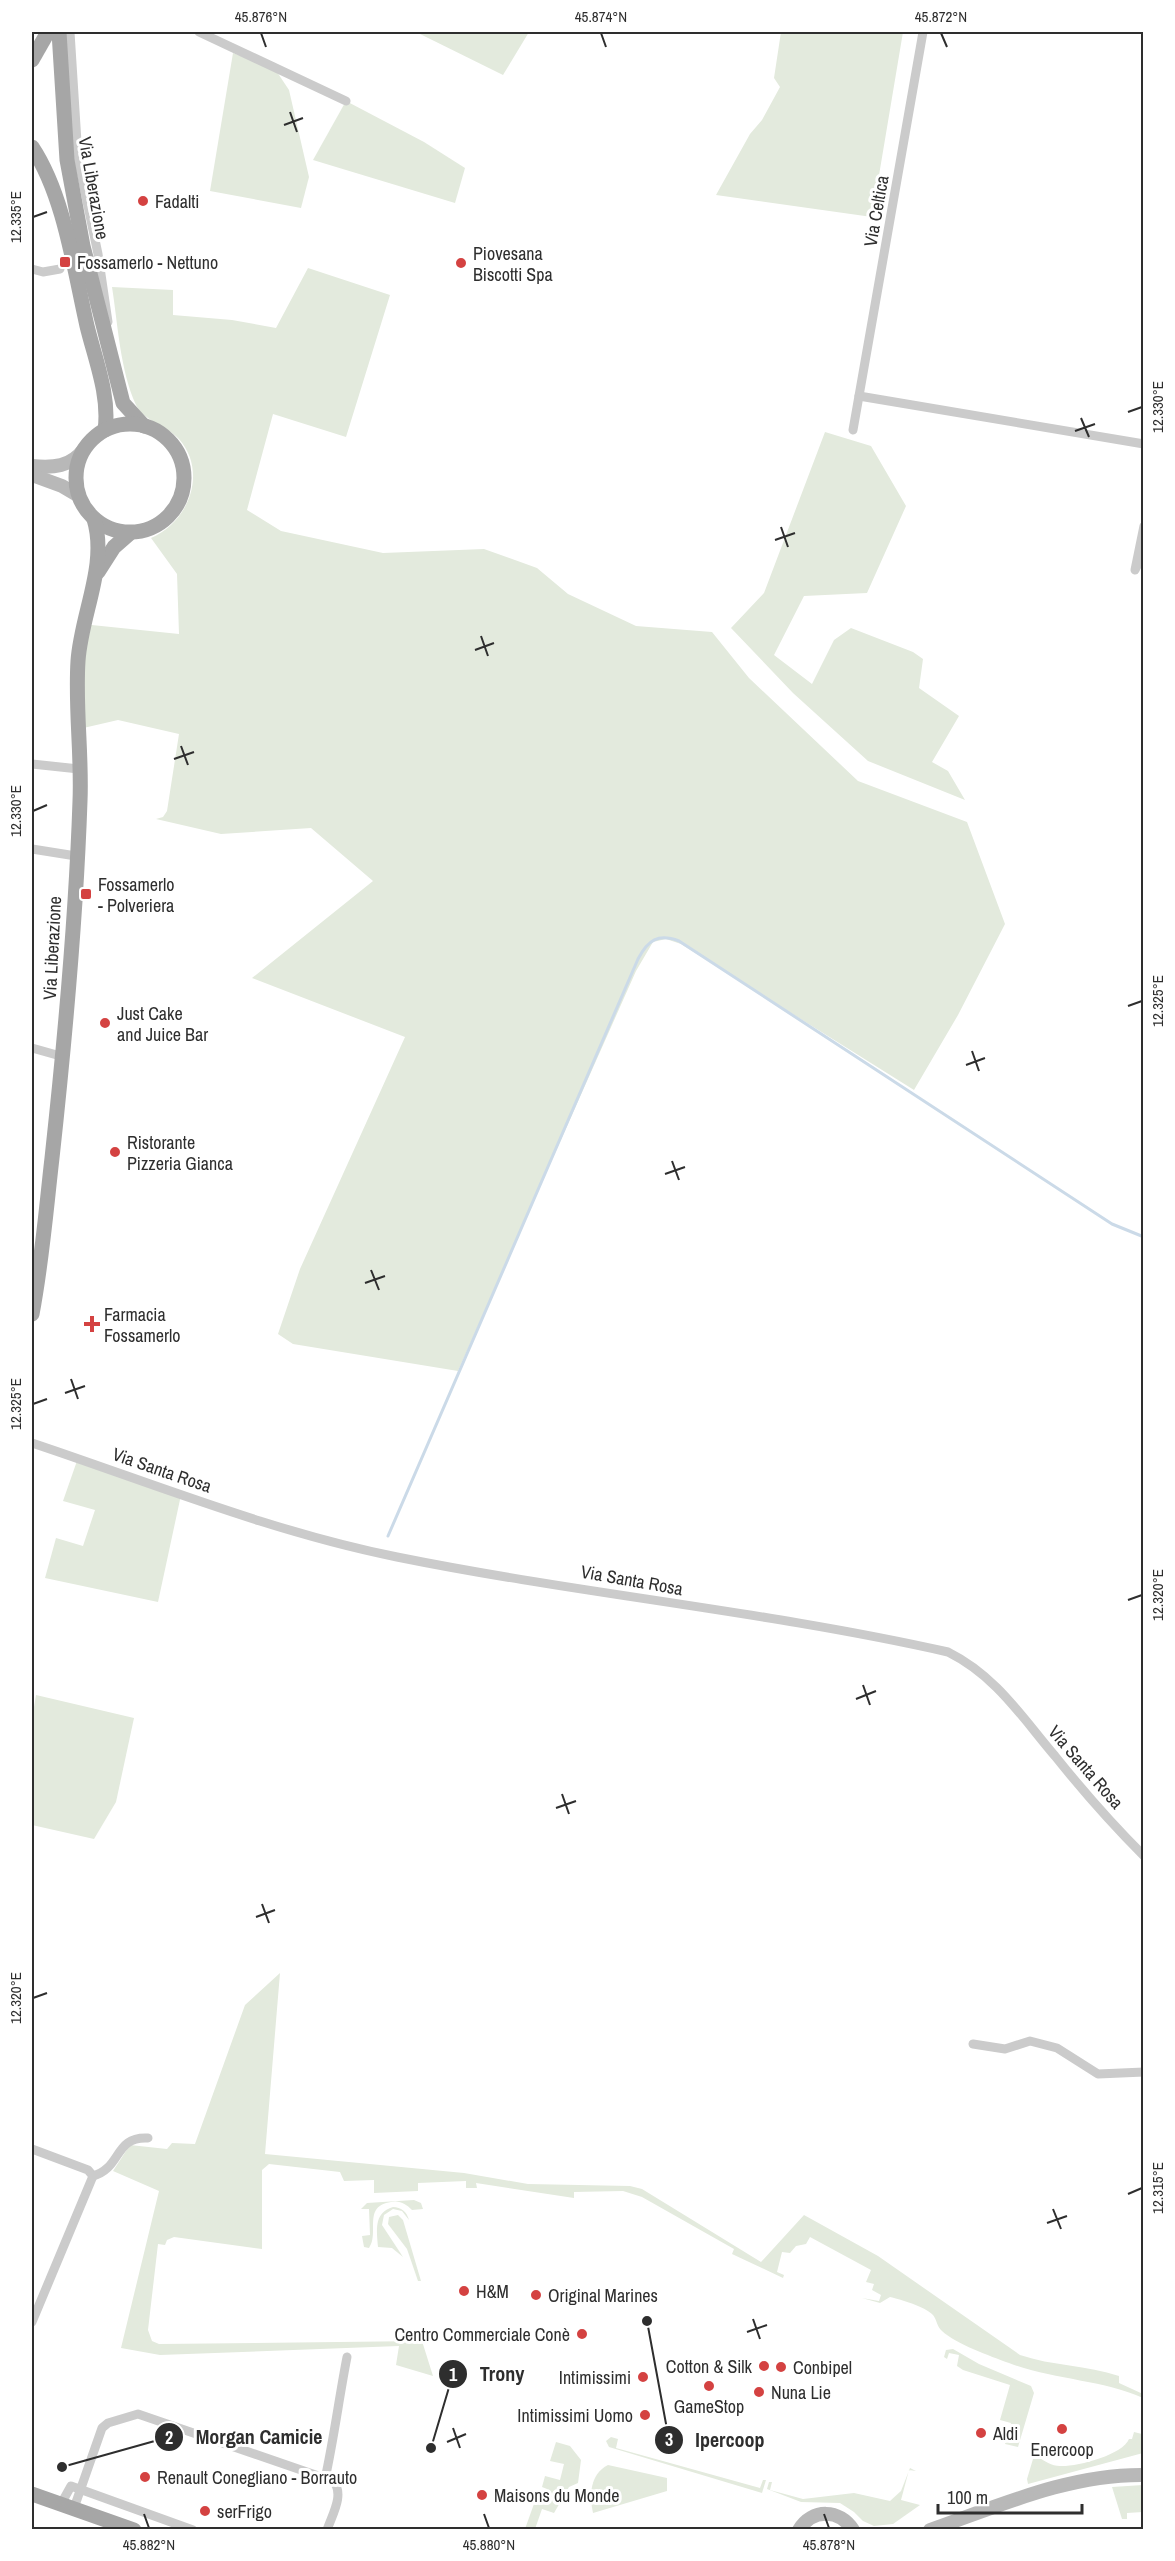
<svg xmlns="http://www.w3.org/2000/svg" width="1175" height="2561" font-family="'Archivo Narrow',sans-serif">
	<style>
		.green { fill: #e3eadd }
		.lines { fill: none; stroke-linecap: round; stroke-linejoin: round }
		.stream { stroke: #cbdae8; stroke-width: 3 }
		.street { stroke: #cbcbcb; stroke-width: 9 }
		.secondary { stroke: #b8b8b8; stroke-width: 14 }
		.primary { stroke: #a6a6a6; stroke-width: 15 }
		.ticks { fill: none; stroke: #2e2e2e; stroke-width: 2 }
		.poi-dot { fill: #d44241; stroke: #fff; stroke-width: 2 }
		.labels { text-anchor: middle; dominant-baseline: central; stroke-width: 6; stroke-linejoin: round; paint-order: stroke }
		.street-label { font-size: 18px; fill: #2e2e2e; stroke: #fff }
		.poi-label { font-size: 18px; fill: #2e2e2e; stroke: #fff; text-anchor: start }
		.leader { fill: none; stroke: #2e2e2e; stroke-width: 2 }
		.callout-dot { fill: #2e2e2e; stroke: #fff; stroke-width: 2 }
		.mark-label { font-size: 18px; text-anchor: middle; font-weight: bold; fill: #fff }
		.callout-label { font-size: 20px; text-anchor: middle; font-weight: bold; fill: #2e2e2e; stroke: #fff; stroke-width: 6; stroke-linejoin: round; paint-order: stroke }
		.neatline { fill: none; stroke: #2e2e2e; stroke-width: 2 }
		.ticks-label { font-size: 15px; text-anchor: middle; fill: #2e2e2e }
	</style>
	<rect width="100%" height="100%" fill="#fff"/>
	<!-- green -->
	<g class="green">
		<polygon points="416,32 529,32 503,75"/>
		<polygon points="781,32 903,32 872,217 716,195 750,134 762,120 780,87 774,78"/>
		<polygon points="233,53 275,69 289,90 309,177 301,208 210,191"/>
		<polygon points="346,101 424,142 465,168 455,203 313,160"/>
		<path d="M308,268L390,295L346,437L273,414L247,510L281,531L383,553L484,549L537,568L568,594L636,626L712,632L749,678L858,781L967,822L1005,924L958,1015L914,1090L681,944L666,939L653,942L636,971L458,1371L293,1344L278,1334L300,1269L405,1037L252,978L373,881L311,828L221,834L156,819L163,817L167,811L179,734L118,720L79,729L82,624L179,634L177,574L151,538C189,522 208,472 179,439C166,425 145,422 136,405C120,370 118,325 112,287L173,290V315L232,320L276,328Z"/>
		<polygon points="825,432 871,446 906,506 867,593 804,596 774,655 812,684 834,640 851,628 913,652 923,659 919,688 959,716 932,762 948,771 965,800 868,761 793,693 731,628 764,593"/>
		<polygon points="78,1458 181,1495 158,1602 45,1578 56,1538 83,1546 95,1510 63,1501"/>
		<polygon points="36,1695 134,1718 116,1802 94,1839 32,1825 32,1719"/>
		<path d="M280,1973L265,2154L464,2173L528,2184L630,2186L642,2189L761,2262L804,2215L878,2256L1020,2355C1052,2366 1087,2365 1119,2376V2383L1143,2394V2398C1100,2379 1053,2380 1009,2363C990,2356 956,2344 942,2331C937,2327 937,2320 933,2315C924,2306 902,2300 890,2297L880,2303L862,2298L879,2301L881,2295L872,2290L874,2284L866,2282L871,2270L810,2237L806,2244L796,2246L790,2253L782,2252L777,2272L784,2275L783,2278L732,2254L734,2249L642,2197L623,2191L574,2192V2198L476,2183L477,2188H466V2181L418,2183V2191L374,2193V2180L344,2181L340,2172L269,2164L262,2170V2249L174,2237L167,2240L165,2245L158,2244L148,2330L152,2341L159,2344L422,2341L433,2376L396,2365L399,2346L160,2355L121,2348L159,2191L113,2171L130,2145L167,2149L172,2143L195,2144L245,2005Z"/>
		<path d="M414,2200L421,2203L423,2209L412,2210C406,2204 400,2200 391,2202C362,2206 380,2233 369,2248L364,2247L362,2236L370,2235L369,2209H361L367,2203Z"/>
		<path d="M393,2207C401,2207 407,2212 409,2220L402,2211L393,2209L384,2215L382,2225L403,2257L392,2248L378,2247C377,2231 373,2213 393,2207Z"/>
		<polygon points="398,2215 403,2220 421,2281 418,2281 407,2249 388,2224 389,2217"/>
		<polygon points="953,2349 979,2364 1031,2386 1034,2393 1018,2447 1005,2444 1011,2423 1000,2420 1010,2385 963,2370 957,2366 959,2355 949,2353 947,2359 944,2357 946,2350"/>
		<path d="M1143,2427V2453L1028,2484L1027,2479L1033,2459L1038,2457C1044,2461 1052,2466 1060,2466C1076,2467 1123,2455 1129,2439H1132L1134,2432L1142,2434Z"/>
		<polygon points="611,2437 618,2439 616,2448 760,2488 763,2480 766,2480 762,2493 609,2447 606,2441"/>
		<polygon points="556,2442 570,2446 581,2460 578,2483 569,2487 554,2513 542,2509 535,2529 525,2529 535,2501 547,2489 542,2487 545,2476 560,2480 564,2464 550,2461"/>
		<path d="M608,2465L667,2478V2491L593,2513C589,2495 590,2474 608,2465Z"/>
		<polygon points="910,2468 916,2471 909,2470 901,2500 920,2505 893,2524 874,2526 863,2521 854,2512 840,2503 801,2502 767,2489 769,2482 772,2482 770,2490 803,2499 854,2493 890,2501 901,2491"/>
		<polygon points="1143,2485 1143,2512 1127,2513 1127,2519 1122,2519 1112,2487"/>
	</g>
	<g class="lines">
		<!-- stream -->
		<path class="stream" d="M388,1536L638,959C648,940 658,933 679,941L1112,1224L1144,1237"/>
		<!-- street -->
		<g class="street">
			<polyline points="70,32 78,158 98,254 108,322"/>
			<polyline points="199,32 346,101"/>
			<polyline points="32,269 43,272 60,269"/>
			<polyline points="859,396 1144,444"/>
			<polyline points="853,430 923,32"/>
			<polyline points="1144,526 1135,570 1144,552"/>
			<polyline points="32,764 79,769"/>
			<polyline points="32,849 76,856"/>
			<polyline points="32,1048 64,1057"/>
			<path d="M32,1443C152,1483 272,1532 397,1557C580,1594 766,1611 948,1652C996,1676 1021,1716 1055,1756C1083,1791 1112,1824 1144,1856"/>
			<polyline points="973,2044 1005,2049 1030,2041 1057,2048 1098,2074 1144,2072"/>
			<polyline points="32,2149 88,2170 93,2176 32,2322"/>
			<path d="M93,2176C122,2168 114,2136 148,2138"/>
			<path d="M325,2479C334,2438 339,2398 347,2357"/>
			<polyline points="61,2504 71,2486 193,2530"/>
			<path d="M74,2508L102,2428L108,2423L138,2414L333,2481C345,2494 332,2515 327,2530"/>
		</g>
		<!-- secondary -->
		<g class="secondary">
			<path d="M32,466C53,468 71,467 84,449"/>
			<polyline points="32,475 62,486 79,496"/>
			<path d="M799,2530C812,2508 840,2509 853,2530"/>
			<path d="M930,2530C999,2506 1069,2474 1144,2475"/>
		</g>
		<!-- primary -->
		<g class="primary">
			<polyline points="59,32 67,160 83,246 123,403 144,426"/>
			<polyline points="32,60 48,32"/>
			<path d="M32,147C64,195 74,269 87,326C95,359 110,396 105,430"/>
			<circle cx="130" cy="478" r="54"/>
			<polyline points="98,572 114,547 130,533"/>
			<path d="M32,1314C42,1262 46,1210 52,1158C65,1039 76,920 80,801C82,755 75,708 78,661C81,614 108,565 94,519"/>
			<polyline points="32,2494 134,2530"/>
		</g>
	</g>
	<!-- ticks -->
	<path class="ticks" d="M261,33L266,47M601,33L606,47M941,33L947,47M290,112L297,132M284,125L303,118M33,217L47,212M1128,412L1142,407M1081,418L1089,437M1075,431L1095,424M781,527L788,547M775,540L795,533M481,636L488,656M475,650L494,643M181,746L188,765M174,759L194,752M33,811L47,805M1128,1006L1142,1001M972,1051L979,1071M966,1065L985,1058M672,1161L679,1180M665,1174L685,1167M371,1270L379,1290M365,1283L385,1276M71,1379L78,1399M65,1393L85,1386M33,1404L47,1399M1128,1600L1142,1595M863,1685L870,1705M856,1699L876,1691M562,1794L569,1814M556,1808L576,1801M262,1904L269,1923M256,1917L275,1910M33,1998L47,1993M1128,2194L1142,2188M1053,2209L1061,2229M1047,2223L1067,2216M753,2319L760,2339M747,2332L767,2325M453,2428L460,2448M447,2442L466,2434M144,2514L149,2528M484,2514L489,2528M824,2514L829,2528"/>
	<!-- markers -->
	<g class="poi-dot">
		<circle cx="143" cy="201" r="6"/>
		<rect x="59" y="256" width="12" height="12" rx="3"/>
		<circle cx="461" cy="263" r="6"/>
		<rect x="80" y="888" width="12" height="12" rx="3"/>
		<circle cx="105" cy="1023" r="6"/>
		<circle cx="115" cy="1152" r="6"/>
		<path d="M89 1315h6v6h6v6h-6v6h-6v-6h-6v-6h6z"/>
		<circle cx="464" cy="2291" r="6"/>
		<circle cx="536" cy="2295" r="6"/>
		<circle cx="582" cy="2334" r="6"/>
		<circle cx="764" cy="2366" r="6"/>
		<circle cx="781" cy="2367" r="6"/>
		<circle cx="643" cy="2377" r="6"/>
		<circle cx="709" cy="2386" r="6"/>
		<circle cx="759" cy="2392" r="6"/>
		<circle cx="645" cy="2415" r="6"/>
		<circle cx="1062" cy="2429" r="6"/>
		<circle cx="981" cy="2433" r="6"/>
		<circle cx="145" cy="2477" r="6"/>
		<circle cx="482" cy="2495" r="6"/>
		<circle cx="205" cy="2511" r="6"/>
	</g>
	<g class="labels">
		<!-- street labels -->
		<g class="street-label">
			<text transform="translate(94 188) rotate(80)">Via Liberazione</text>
			<text transform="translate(876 211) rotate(-80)">Via Celtica</text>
			<text transform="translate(52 948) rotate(-87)">Via Liberazione</text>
			<text transform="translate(162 1470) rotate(19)">Via Santa Rosa</text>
			<text transform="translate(632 1580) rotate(10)">Via Santa Rosa</text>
			<text transform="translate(1086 1767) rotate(49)">Via Santa Rosa</text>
		</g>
		<!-- poi labels -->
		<g class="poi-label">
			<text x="155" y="201">Fadalti</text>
			<text x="473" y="253">Piovesana<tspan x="473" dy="21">Biscotti Spa</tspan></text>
			<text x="77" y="262">Fossamerlo - Nettuno</text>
			<text x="98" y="884">Fossamerlo<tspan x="98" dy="21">- Polveriera</tspan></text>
			<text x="117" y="1013">Just Cake<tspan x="117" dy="21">and Juice Bar</tspan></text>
			<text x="127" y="1142">Ristorante<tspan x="127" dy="21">Pizzeria Gianca</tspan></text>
			<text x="104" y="1314">Farmacia<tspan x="104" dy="21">Fossamerlo</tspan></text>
			<text x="476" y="2291">H&amp;M</text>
			<text x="548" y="2295">Original Marines</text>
			<text x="570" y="2334" text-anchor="end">Centro Commerciale Conè</text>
			<text x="752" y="2366" text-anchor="end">Cotton &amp; Silk</text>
			<text x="793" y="2367">Conbipel</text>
			<text x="631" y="2377" text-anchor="end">Intimissimi</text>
			<text x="771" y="2392">Nuna Lie</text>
			<text x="709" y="2406" text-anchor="middle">GameStop</text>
			<text x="633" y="2415" text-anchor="end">Intimissimi Uomo</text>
			<text x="993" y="2433">Aldi</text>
			<text x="1062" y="2449" text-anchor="middle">Enercoop</text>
			<text x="157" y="2477">Renault Conegliano - Borrauto</text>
			<text x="494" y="2495">Maisons du Monde</text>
			<text x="217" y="2511">serFrigo</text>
		</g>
	</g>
	<!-- callouts -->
	<path class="leader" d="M431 2448L453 2374M62 2467L169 2437M647 2321L669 2440"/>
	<g class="callout-dot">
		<circle cx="431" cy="2448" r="6"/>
		<circle cx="62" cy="2467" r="6"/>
		<circle cx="647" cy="2321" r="6"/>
		<circle cx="453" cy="2374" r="15"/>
		<circle cx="169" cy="2437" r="15"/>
		<circle cx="669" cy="2440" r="15"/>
	</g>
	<g class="mark-label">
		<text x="453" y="2381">1</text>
		<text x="169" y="2444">2</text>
		<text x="669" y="2446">3</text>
	</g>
	<g class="callout-label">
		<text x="502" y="2381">Trony</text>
		<text x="259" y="2444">Morgan Camicie</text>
		<text x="730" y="2447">Ipercoop</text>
	</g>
	<!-- border -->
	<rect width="1175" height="2561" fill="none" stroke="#ffffff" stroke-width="66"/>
	<!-- scale -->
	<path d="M938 2504v9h144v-9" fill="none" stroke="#2e2e2e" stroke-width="3"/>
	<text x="947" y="2504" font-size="18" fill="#2e2e2e" stroke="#ffffff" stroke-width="4.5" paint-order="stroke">100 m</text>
	<rect x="33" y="33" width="1109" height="2495" class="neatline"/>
	<g class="ticks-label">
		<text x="261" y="22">45.876°N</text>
		<text x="601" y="22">45.874°N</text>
		<text x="941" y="22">45.872°N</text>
		<text transform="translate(16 217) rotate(-90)" y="5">12.335°E</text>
		<text transform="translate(1158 407) rotate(-90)" y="5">12.330°E</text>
		<text transform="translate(16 811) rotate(-90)" y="5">12.330°E</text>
		<text transform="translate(1158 1001) rotate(-90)" y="5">12.325°E</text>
		<text transform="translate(16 1404) rotate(-90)" y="5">12.325°E</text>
		<text transform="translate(1158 1595) rotate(-90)" y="5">12.320°E</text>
		<text transform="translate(16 1998) rotate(-90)" y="5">12.320°E</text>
		<text transform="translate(1158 2188) rotate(-90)" y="5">12.315°E</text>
		<text x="149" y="2550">45.882°N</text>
		<text x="489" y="2550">45.880°N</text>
		<text x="829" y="2550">45.878°N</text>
	</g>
</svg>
